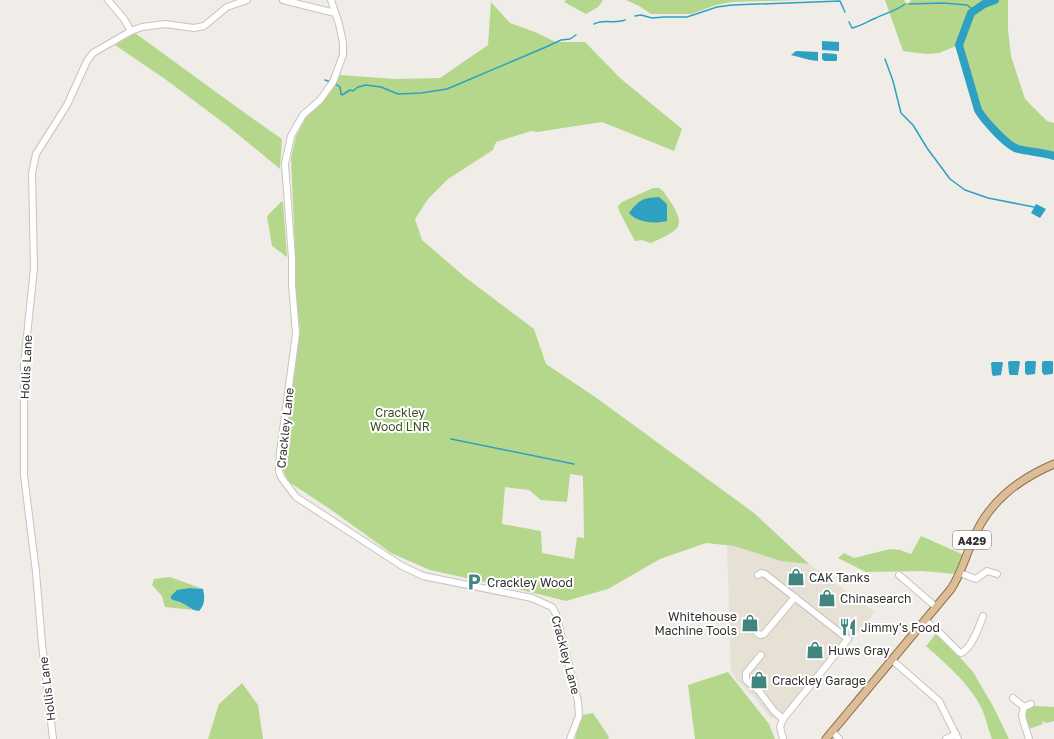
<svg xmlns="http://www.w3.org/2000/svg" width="1054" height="739" font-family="'Golos Text',sans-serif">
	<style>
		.built { fill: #e7e0d5 }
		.green { fill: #b4d78b; fill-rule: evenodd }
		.water { fill: #2ea0c2 }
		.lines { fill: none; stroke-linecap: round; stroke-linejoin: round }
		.stream { stroke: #2ea0c2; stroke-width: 1.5 }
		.river { stroke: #2ea0c2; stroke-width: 8 }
		.minor-casing { stroke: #c7c4c0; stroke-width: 8 }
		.major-casing { stroke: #907047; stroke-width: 9 }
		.minor { stroke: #fff; stroke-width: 6 }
		.major { stroke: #dbbe98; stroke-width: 7 }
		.labels { text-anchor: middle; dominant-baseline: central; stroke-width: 4; stroke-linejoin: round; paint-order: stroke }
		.shield { fill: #fff; stroke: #706e6d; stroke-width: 1 }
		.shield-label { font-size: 11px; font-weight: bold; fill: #32302f }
		.street-label { font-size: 12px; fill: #32302f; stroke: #fff }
		.park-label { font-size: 12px; fill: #3c521c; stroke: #fff }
		.poi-label { font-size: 12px; fill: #32302f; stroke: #fff; text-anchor: start }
	</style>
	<rect width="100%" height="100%" fill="#f0ede8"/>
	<!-- built -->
	<polygon class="built" points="727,546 734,546 781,561 809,564 875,612 785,721 777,721 774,717 771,719 754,697 737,680 731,671"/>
	<!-- green -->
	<g class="green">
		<polygon points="566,0 603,0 598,7 586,14 564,2"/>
		<polygon points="626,0 804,0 732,2 716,5 691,14 651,14 639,6"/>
		<path d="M885,0H905L904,2L909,3L911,0H1008V30L1011,56L1025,99L1047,121L1054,123V156C1042,152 1030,152 1018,149C1007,146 984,120 978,110L959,45L939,53L926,54L903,51Z"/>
		<path d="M491,2L510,23L535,32L556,42H585L620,78L682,129L674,151L602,122L537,132L531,131L496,142L493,150L448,179L428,199L415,219L422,240L465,277L534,329L546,364L598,399L754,513L809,564L781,561L734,546L706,543L660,559L608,589L566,601L522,590L430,570L391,553L330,509L289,482L282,468L300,331L295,285V249L291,158L296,136L307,116L330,93L340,75L395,79L440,78L488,45ZM570,474L583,476L584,538L577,537L574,559L542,553L541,531L502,524L505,487L529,490L541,500L567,502Z"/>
		<path d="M135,33C184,68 232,105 282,139L280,169L229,127L165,79L115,45Z"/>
		<path d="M653,188H659L663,191C669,200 686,220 676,229C670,235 659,239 651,243L642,240L635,241L619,211L618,206L622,202Z"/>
		<polygon points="282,201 283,203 287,257 272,246 267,216"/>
		<polygon points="921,536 964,555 954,574 923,571 866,572 838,558 844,553 854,558 890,549 900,550 911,554"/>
		<polygon points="170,577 203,589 190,588 177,602 182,603 194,610 165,607 162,596 152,585 154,579"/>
		<path d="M939,634L973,672L993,706L1009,739H992C988,729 986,719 982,709C970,684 946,664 926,646L935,635Z"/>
		<polygon points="728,672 769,724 775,739 695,739 688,685"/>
		<polygon points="242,683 258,705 263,739 208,739 219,704"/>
		<polygon points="1035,706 1054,707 1054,721 1046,723 1043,721 1042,723 1043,724 1029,729 1025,715 1026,710"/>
		<polygon points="593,713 609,737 608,739 575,739 582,715"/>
	</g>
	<!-- water -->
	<g class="water">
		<polygon points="822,41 839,42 839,51 822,50"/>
		<polygon points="796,51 818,52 818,61 810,60 791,55"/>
		<polygon points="824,53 836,54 837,55 837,60 836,61 824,61 822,59 822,54"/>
		<path d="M659,197L667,204V221C655,224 638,223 629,213C639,200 642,198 659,197Z"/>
		<polygon points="1036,204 1046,209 1040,218 1031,213"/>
		<polygon points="1010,361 1019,361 1020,362 1018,375 1010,375 1009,373 1008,362"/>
		<polygon points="1027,361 1035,361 1036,362 1035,374 1027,375 1025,373 1025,362"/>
		<polygon points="1044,361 1052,361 1053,362 1053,373 1052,374 1044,375 1042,372 1042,362"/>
		<polygon points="993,362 1002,362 1003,363 1001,375 993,376 992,374 991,363"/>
		<path d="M190,588L203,589C205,598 205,605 199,611L194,610L182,603L171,599V596L177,590Z"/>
	</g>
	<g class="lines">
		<!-- stream -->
		<g class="stream">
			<polyline points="909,4 943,3 967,5 975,11"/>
			<polyline points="635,16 641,15 652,18 664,17 687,17 717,7 732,5 840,1 845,12"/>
			<path d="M849,22L852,28C861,26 868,21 876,18C886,13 896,11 905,4"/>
			<path d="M594,24C604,19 614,24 625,20"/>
			<polyline points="885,59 893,81 901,113 913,125 927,148 950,179 965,190 988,198 1034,207"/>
			<polyline points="325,80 331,82"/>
			<polyline points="334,83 340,87 341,94 342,95 350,90 353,91 358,87 366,85 381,87 398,94 421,93 447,89 546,47 561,40 570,39 576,35"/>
			<polyline points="451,439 574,464"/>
		</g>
		<!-- river -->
		<path class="river" d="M995,0L984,4L971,13L959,45L978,110C984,120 1007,146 1018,149C1030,152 1042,152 1054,156"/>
		<!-- minor casing -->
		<g class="minor-casing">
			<g id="minor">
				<polyline points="108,0 124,19 131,31"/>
				<polyline points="283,0 335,13"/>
				<polyline points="331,0 339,24 343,43 343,55 333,82 320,100 303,115 291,136 285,164 292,258 292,285 296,334 280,452 279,471 281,477 296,497 402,566 423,576 532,598 552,607 556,614 578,701 579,716 570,739"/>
				<polyline points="960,573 976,579 987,571 997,574"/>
				<polyline points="758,575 761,573 765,574 848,639 783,719 780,727 783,739"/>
				<polyline points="899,575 936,607"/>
				<path d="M925,620L942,635L959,652L961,653C971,649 980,625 983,616"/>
				<polyline points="757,633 760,635 764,634 795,597"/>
				<polyline points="761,655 746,673 746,680 759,691 774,711 783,719"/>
				<polyline points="892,660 939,701 958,739"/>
				<polyline points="1013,698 1024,707"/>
				<polyline points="832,731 839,739"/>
				<polyline points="53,739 42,644 36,572 24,475 24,365 34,268 32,173 36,154 67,105 87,61 93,53 131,31 142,27 165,24 194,28 204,26 227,7 247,0"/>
				<polyline points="946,739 956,734"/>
				<polyline points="1029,739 1023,720 1022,715 1024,707 1031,704"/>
			</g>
		</g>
		<!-- major casing -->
		<g class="major-casing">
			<path id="major" d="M826,739L951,589C961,574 965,558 972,542C987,503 1017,480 1054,464"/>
		</g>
		<!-- minor -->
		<use href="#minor" class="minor"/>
		<!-- major -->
		<use href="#major" class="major"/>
	</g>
	<!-- icons -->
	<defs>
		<g id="shop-bare" transform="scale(1.38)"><path d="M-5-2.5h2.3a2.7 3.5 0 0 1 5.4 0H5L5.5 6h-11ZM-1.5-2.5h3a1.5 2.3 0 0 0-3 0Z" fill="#40867e" stroke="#fff" stroke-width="2.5" paint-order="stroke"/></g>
		<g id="parking-bare" transform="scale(1.38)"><path d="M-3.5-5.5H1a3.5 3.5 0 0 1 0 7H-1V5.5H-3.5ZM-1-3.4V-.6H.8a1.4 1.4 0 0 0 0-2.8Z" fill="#40867e" stroke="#fff" stroke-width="2.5" paint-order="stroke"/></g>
		<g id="restaurant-bare" transform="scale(1.38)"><path d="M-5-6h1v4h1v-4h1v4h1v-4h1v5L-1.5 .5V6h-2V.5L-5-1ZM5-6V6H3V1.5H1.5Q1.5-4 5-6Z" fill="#40867e" stroke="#fff" stroke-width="2.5" paint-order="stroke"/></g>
	</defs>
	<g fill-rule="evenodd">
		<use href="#shop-bare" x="796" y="577"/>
		<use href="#parking-bare" x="474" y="582"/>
		<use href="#shop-bare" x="827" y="598"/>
		<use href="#shop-bare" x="750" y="623"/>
		<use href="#restaurant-bare" x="848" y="627"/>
		<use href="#shop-bare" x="815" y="650"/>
		<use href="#shop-bare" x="759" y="680"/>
	</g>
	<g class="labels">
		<!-- shield labels -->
		<rect class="shield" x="953" y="531" width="38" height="18" rx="3"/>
		<g class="shield-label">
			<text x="972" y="540">A429</text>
		</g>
		<!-- street labels -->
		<g class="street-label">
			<text transform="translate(26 367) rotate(-87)">Hollis Lane</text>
			<text transform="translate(285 428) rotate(-84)">Crackley Lane</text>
			<text transform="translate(566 655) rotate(75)">Crackley Lane</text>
			<text transform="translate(47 689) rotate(-97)">Hollis Lane</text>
		</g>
		<!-- park labels -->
		<g class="park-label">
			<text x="400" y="412">Crackley<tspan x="400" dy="14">Wood LNR</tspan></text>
		</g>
		<!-- poi labels -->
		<g class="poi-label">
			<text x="809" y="577">CAK Tanks</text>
			<text x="487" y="582">Crackley Wood</text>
			<text x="840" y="598">Chinasearch</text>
			<text x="737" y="616" text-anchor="end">Whitehouse<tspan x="737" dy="14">Machine Tools</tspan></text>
			<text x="861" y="627">Jimmy's Food</text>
			<text x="828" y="650">Huws Gray</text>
			<text x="772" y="680">Crackley Garage</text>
		</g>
	</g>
</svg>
